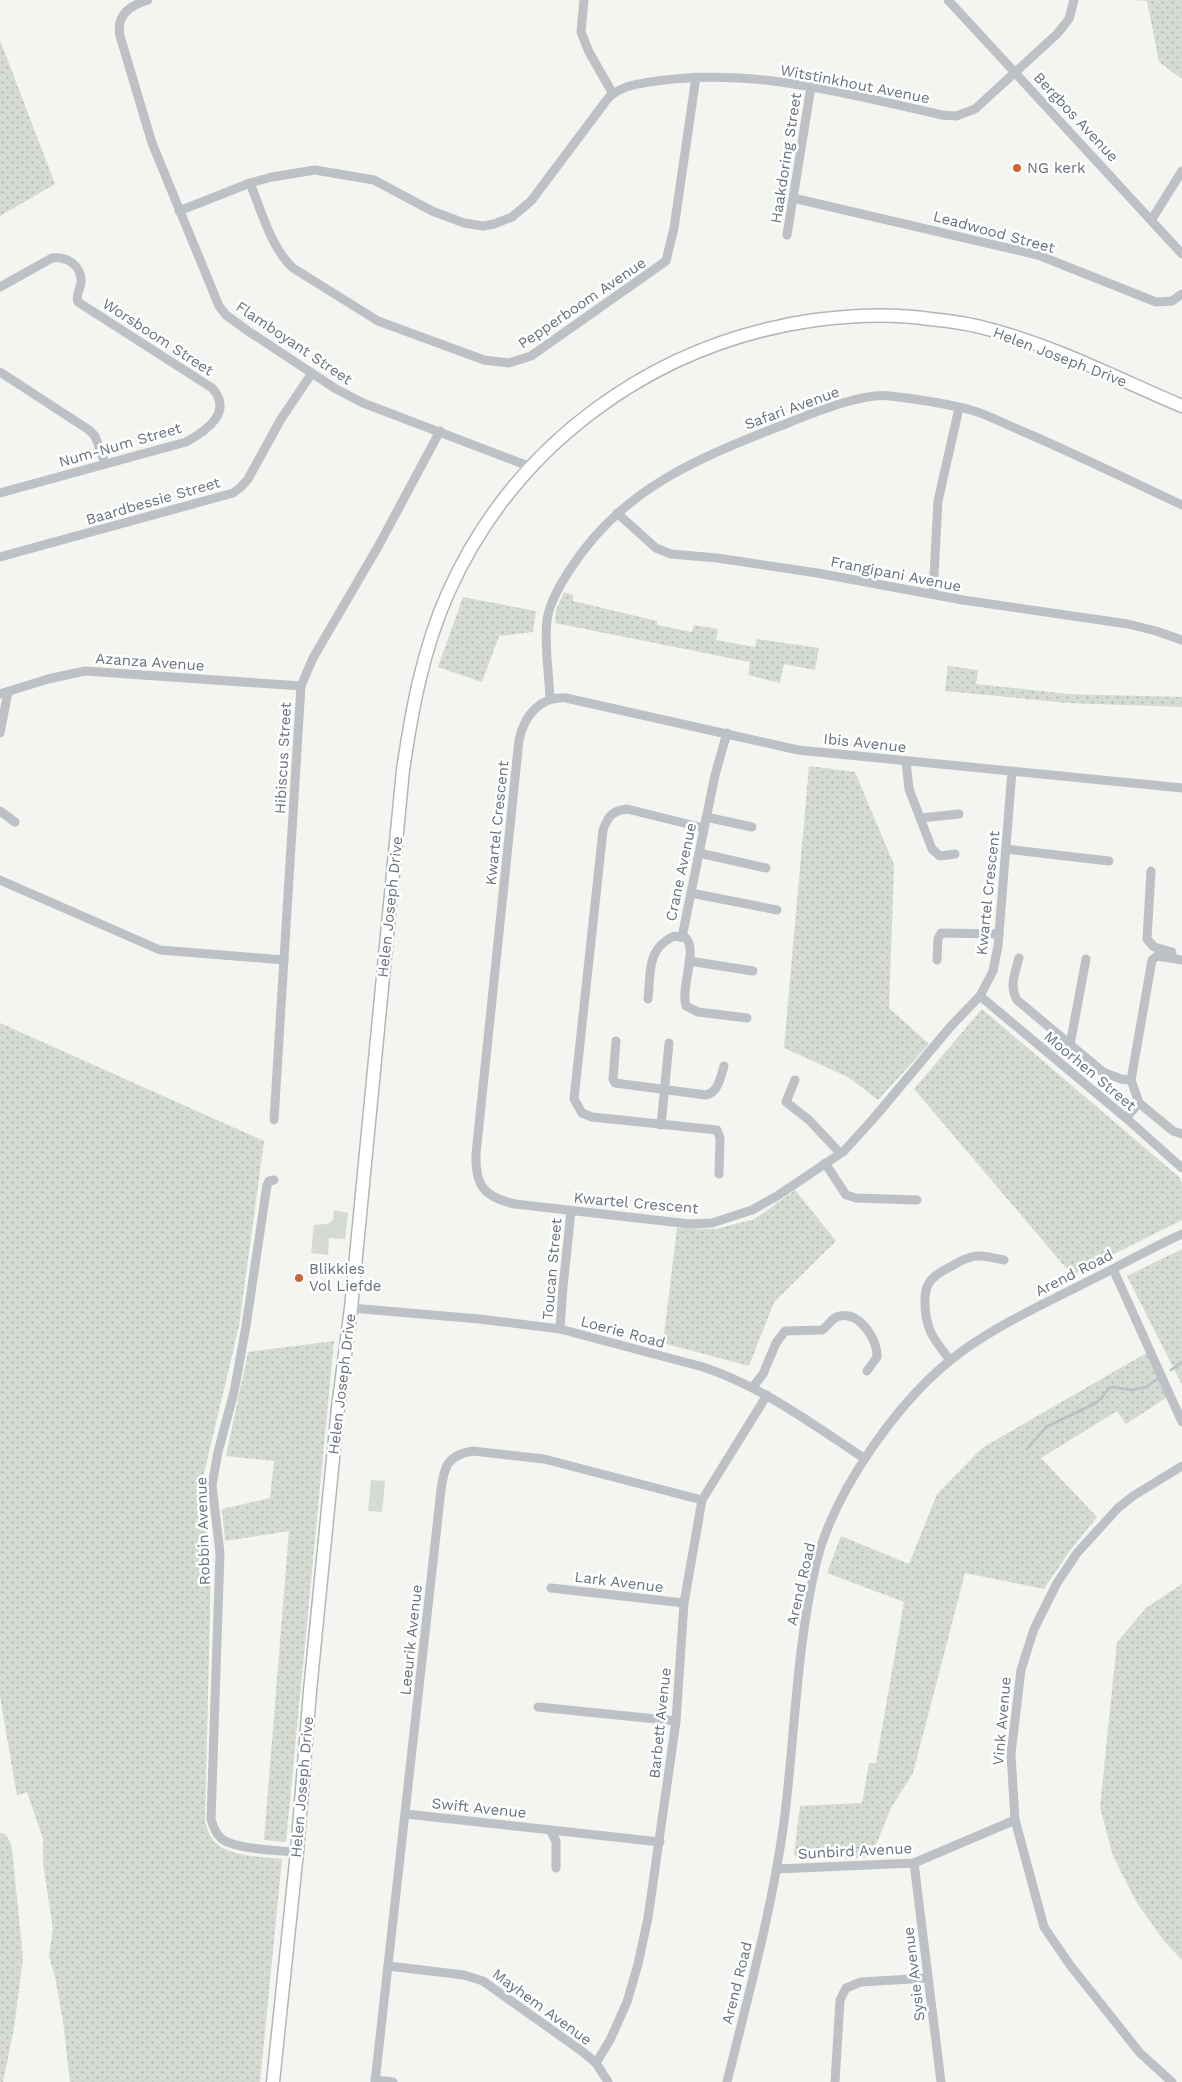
<svg xmlns="http://www.w3.org/2000/svg" width="1182" height="2082" font-family="'Work Sans',sans-serif">
	<style>
		.grass { fill: url(#grass-dots) }
		.green { fill: #d5dad2 }
		.lines { fill: none; stroke-linecap: round; stroke-linejoin: round }
		.stream { stroke: #b8c1c6; stroke-width: 2.5 }
		.secondary-casing { stroke: #b2b6ba; stroke-width: 15 }
		.street { stroke: #bdc0c4; stroke-width: 9 }
		.secondary { stroke: #fff; stroke-width: 12 }
		.poi-dot { fill: #ce6336; stroke: #fff; stroke-width: 2 }
		.labels { text-anchor: middle; dominant-baseline: central; stroke-width: 5; stroke-linejoin: round; paint-order: stroke }
		.street-label { font-size: 15px; fill: #66727e; stroke: #fff }
		.poi-label { font-size: 15px; fill: #66727e; stroke: #fff; text-anchor: start }
	</style>
	<defs>
		<pattern id="grass-dots" width="8" height="8" patternUnits="userSpaceOnUse" patternTransform="scale(1.25)"><rect width="8" height="8" fill="#d5dad2"/><path d="M2 2h.1M6 6h.1" fill="none" stroke="#b1b5b0" stroke-width="1.8" stroke-linecap="round"/></pattern>
	</defs>
	<rect width="100%" height="100%" fill="#f4f4f1"/>
	<!-- grass -->
	<g class="grass">
		<polygon points="1132,0 1182,0 1182,79 1159,62 1147,1"/>
		<polygon points="0,40 55,184 0,216"/>
		<polygon points="564,592 573,595 573,601 657,621 657,625 692,632 694,625 718,629 716,640 755,647 757,639 819,648 815,670 784,664 780,683 748,675 750,662 555,623 556,610"/>
		<polygon points="463,597 536,611 533,632 499,636 482,682 438,667"/>
		<polygon points="948,666 978,670 976,684 1068,694 1182,697 1182,707 1068,703 945,691"/>
		<polygon points="809,766 855,772 894,865 889,1008 929,1044 878,1100 848,1077 784,1048"/>
		<polygon points="982,1009 1179,1177 1182,1183 1182,1220 1072,1275 914,1089"/>
		<path d="M0,1023L264,1141L239,1326L201,1486L211,1567L205,1822C207,1827 208,1833 211,1837C224,1858 261,1856 282,1859L260,2082H70L63,2021L55,1977L49,1956L53,1929L43,1864V1839L27,1792L17,1796L0,1696Z"/>
		<polygon points="795,1190 836,1241 774,1302 749,1366 663,1343 677,1228 716,1229 755,1219"/>
		<polygon points="1182,1249 1182,1385 1127,1276"/>
		<polygon points="334,1341 286,1842 264,1840 289,1531 225,1541 222,1509 270,1498 274,1461 226,1456 248,1352"/>
		<polygon points="1148,1352 1169,1396 1126,1424 1117,1411 1041,1458 1097,1517 1069,1552 1044,1589 965,1573 913,1773 891,1808 871,1857 803,1861 794,1855 800,1806 862,1803 869,1763 876,1763 904,1602 827,1573 841,1536 909,1564 937,1494 982,1448"/>
		<polygon points="1182,1584 1182,1960 1164,1941 1137,1903 1113,1856 1100,1807 1117,1642 1146,1608"/>
		<polygon points="0,1833 5,1834 11,1843 13,1859 23,1958 14,2028 3,2082 0,2082"/>
	</g>
	<!-- green -->
	<g class="green">
		<polygon points="334,1210 348,1213 345,1239 329,1238 328,1255 311,1253 314,1225 327,1224 333,1220"/>
		<polygon points="371,1480 385,1481 382,1512 368,1511"/>
	</g>
	<g class="lines">
		<!-- stream -->
		<g class="stream">
			<polyline points="1171,1370 1182,1362"/>
			<polyline points="1027,1449 1046,1427 1094,1404 1101,1399 1108,1389 1112,1387 1132,1390 1146,1387 1159,1378"/>
		</g>
		<!-- secondary casing -->
		<g class="secondary-casing">
			<path id="secondary" d="M273,2082L297,1852L310,1691L338,1408L351,1308L403,770C412,709 423,649 448,593C515,443 654,343 815,320C853,315 892,313 930,319C951,321 972,324 992,330C1057,347 1120,380 1182,406"/>
		</g>
		<!-- street -->
		<g class="street">
			<path d="M148,0C129,6 116,15 120,36L152,143L219,306L226,315L248,331L336,389L363,403L531,467"/>
			<polyline points="584,0 581,32 589,52 613,94"/>
			<polyline points="948,0 1182,254"/>
			<path d="M250,183C261,210 271,248 293,268L378,321L484,360L509,363L531,356L666,261L674,228L696,77"/>
			<polyline points="793,198 1038,255 1156,302 1172,301 1182,294"/>
			<path d="M179,211L250,183L272,177L315,170L374,180L432,211L464,223L483,226L494,224L512,217L531,201L603,105C606,101 609,96 613,94C625,85 643,83 657,81C753,67 849,94 942,115L956,116L975,109L1057,34L1069,19L1074,0"/>
			<polyline points="1152,219 1182,171"/>
			<polyline points="787,235 811,87"/>
			<path d="M0,287L52,258C68,256 82,266 81,283C80,290 75,295 78,302L212,388C234,412 206,431 186,442L0,493"/>
			<polyline points="0,372 89,430 95,436 105,463"/>
			<polyline points="617,513 656,548 671,554 717,558 817,573 963,600 1128,624 1156,631 1182,640"/>
			<polyline points="0,557 233,493 241,487 248,479 281,419 312,373"/>
			<polyline points="933,594 938,501 959,408"/>
			<polyline points="0,694 48,679 85,671 301,686"/>
			<path d="M550,698C549,673 544,645 547,620C549,604 560,585 569,571C619,492 691,461 775,428C804,417 860,392 890,396C916,399 945,403 971,410C989,415 1007,425 1024,432C1078,455 1130,481 1182,505"/>
			<polyline points="0,733 8,692"/>
			<polyline points="906,761 909,789 932,849 940,856 955,854"/>
			<path d="M1012,771L998,946L993,971L980,996L951,1026L874,1118L844,1151L777,1196L752,1210L712,1223L690,1224L515,1204C484,1197 475,1186 476,1154L519,740C524,716 540,696 566,698L798,750L1182,788"/>
			<polyline points="0,811 15,822"/>
			<polyline points="706,817 752,827"/>
			<polyline points="921,818 959,814"/>
			<path d="M704,828L627,809C612,811 608,816 603,830L574,1099L582,1113L592,1117L717,1130L720,1138L719,1174"/>
			<polyline points="1006,849 1109,861"/>
			<polyline points="699,853 766,868"/>
			<polyline points="1151,871 1147,939 1154,947 1172,952"/>
			<polyline points="0,880 160,950 284,960"/>
			<polyline points="691,893 777,910"/>
			<polyline points="682,937 715,775 727,733"/>
			<path d="M1019,958C1015,973 1009,986 1017,1000L1103,1072L1121,1079L1131,1080"/>
			<polyline points="937,960 938,939 941,933 999,934"/>
			<polyline points="1182,960 1157,956 1152,960 1131,1080 1139,1103 1173,1131 1182,1134"/>
			<polyline points="689,961 753,971"/>
			<polyline points="980,996 1126,1118 1182,1168"/>
			<path d="M648,999C651,973 646,949 674,936L686,938C698,951 680,988 686,1006L698,1012L747,1018"/>
			<path d="M616,1041L613,1079L615,1083L706,1095C718,1093 721,1076 724,1066"/>
			<polyline points="1070,1045 1086,959"/>
			<polyline points="795,1080 786,1102 809,1120 840,1153"/>
			<polyline points="1126,1118 1139,1103"/>
			<polyline points="274,1120 301,686 313,658 379,545 440,431"/>
			<polyline points="661,1125 669,1043"/>
			<polyline points="825,1163 846,1195 856,1198 917,1200"/>
			<path d="M274,1180L269,1181L267,1185L246,1326L234,1392L218,1452L212,1485L220,1553L211,1819C213,1827 216,1834 222,1839C235,1849 280,1851 297,1852"/>
			<polyline points="1113,1269 1182,1422"/>
			<path d="M351,1308L479,1319L560,1329L703,1367C763,1387 812,1424 864,1458"/>
			<polyline points="560,1329 563,1287 571,1211"/>
			<path d="M950,1360C934,1340 925,1329 925,1302C925,1295 925,1289 929,1283C933,1276 942,1271 950,1267C973,1253 979,1254 1004,1260"/>
			<path d="M753,1387L763,1374L776,1343L785,1331L822,1330C829,1326 831,1317 840,1316C860,1312 878,1340 877,1357L867,1371"/>
			<polyline points="551,1588 684,1603"/>
			<polyline points="538,1707 676,1721"/>
			<polyline points="406,1814 660,1842"/>
			<polyline points="550,1830 556,1841 556,1868"/>
			<polyline points="914,1863 941,2082"/>
			<polyline points="777,1869 914,1863 1015,1820"/>
			<polyline points="388,1966 464,1975 483,1981 583,2052 596,2063 608,2082"/>
			<polyline points="596,2063 610,2040 627,2002 638,1964 648,1918 676,1721 684,1603 702,1500 767,1395"/>
			<polyline points="375,2080 393,2082"/>
			<path d="M375,2082L441,1490C444,1467 447,1455 473,1451L544,1459L702,1500"/>
			<path d="M727,2082C748,1996 772,1910 784,1822C795,1736 796,1649 816,1564C834,1490 901,1396 961,1352C1001,1323 1046,1303 1089,1281C1120,1266 1150,1248 1182,1234"/>
			<polyline points="835,2082 840,2000 846,1988 861,1982 928,1978"/>
			<polyline points="1172,2082 1140,2053 1070,1965 1044,1927 1015,1820 1011,1754 1021,1670 1034,1629 1057,1583 1077,1553 1118,1508 1133,1496 1182,1466"/>
		</g>
		<!-- secondary -->
		<use href="#secondary" class="secondary"/>
	</g>
	<!-- markers -->
	<g class="poi-dot">
		<circle cx="1017" cy="168" r="5"/>
		<circle cx="299" cy="1278" r="5"/>
	</g>
	<g class="labels">
		<!-- street labels -->
		<g class="street-label">
			<text transform="translate(855 84) rotate(11)">Witstinkhout Avenue</text>
			<text transform="translate(1076 117) rotate(47)">Bergbos Avenue</text>
			<text transform="translate(786 158) rotate(-81)">Haakdoring Street</text>
			<text transform="translate(994 232) rotate(15)">Leadwood Street</text>
			<text transform="translate(582 303) rotate(-34)">Pepperboom Avenue</text>
			<text transform="translate(158 337) rotate(33)">Worsboom Street</text>
			<text transform="translate(294 343) rotate(34)">Flamboyant Street</text>
			<text transform="translate(1060 357) rotate(21)">Helen Joseph Drive</text>
			<text transform="translate(792 408) rotate(-20)">Safari Avenue</text>
			<text transform="translate(120 445) rotate(-16)">Num-Num Street</text>
			<text transform="translate(153 501) rotate(-16)">Baardbessie Street</text>
			<text transform="translate(896 574) rotate(11)">Frangipani Avenue</text>
			<text transform="translate(150 662) rotate(4)">Azanza Avenue</text>
			<text transform="translate(865 743) rotate(6)">Ibis Avenue</text>
			<text transform="translate(283 758) rotate(-87)">Hibiscus Street</text>
			<text transform="translate(497 823) rotate(-84)">Kwartel Crescent</text>
			<text transform="translate(681 872) rotate(-78)">Crane Avenue</text>
			<text transform="translate(988 893) rotate(-84)">Kwartel Crescent</text>
			<text transform="translate(390 907) rotate(-84)">Helen Joseph Drive</text>
			<text transform="translate(1090 1071) rotate(40)">Moorhen Street</text>
			<text transform="translate(636 1203) rotate(5)">Kwartel Crescent</text>
			<text transform="translate(552 1269) rotate(-85)">Toucan Street</text>
			<text transform="translate(1074 1273) rotate(-27)">Arend Road</text>
			<text transform="translate(623 1332) rotate(15)">Loerie Road</text>
			<text transform="translate(342 1384) rotate(-83)">Helen Joseph Drive</text>
			<text transform="translate(203 1531) rotate(-92)">Robbin Avenue</text>
			<text transform="translate(619 1582) rotate(7)">Lark Avenue</text>
			<text transform="translate(801 1584) rotate(-77)">Arend Road</text>
			<text transform="translate(411 1640) rotate(-84)">Leeurik Avenue</text>
			<text transform="translate(1002 1721) rotate(-85)">Vink Avenue</text>
			<text transform="translate(660 1723) rotate(-84)">Barbett Avenue</text>
			<text transform="translate(302 1787) rotate(-85)">Helen Joseph Drive</text>
			<text transform="translate(479 1808) rotate(6)">Swift Avenue</text>
			<text transform="translate(855 1851) rotate(-3)">Sunbird Avenue</text>
			<text transform="translate(914 1974) rotate(-97)">Sysie Avenue</text>
			<text transform="translate(737 1983) rotate(-76)">Arend Road</text>
			<text transform="translate(542 2007) rotate(36)">Mayhem Avenue</text>
		</g>
		<!-- poi labels -->
		<g class="poi-label">
			<text x="1027" y="168">NG kerk</text>
			<text x="309" y="1269">Blikkies<tspan x="309" dy="17">Vol Liefde</tspan></text>
		</g>
	</g>
</svg>
